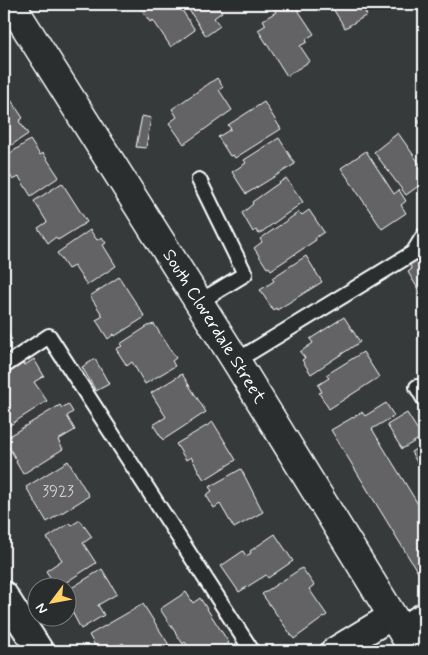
<svg xmlns="http://www.w3.org/2000/svg" width="428" height="655" font-family="Mynerve,sans-serif">
	<style>
		.building { fill: #636465; stroke: #fff }
		.lines { fill: none; stroke-linecap: round; stroke-linejoin: round }
		.lane-casing { stroke: #fff; stroke-width: 18 }
		.street-casing { stroke: #fff; stroke-width: 30 }
		.secondary-casing { stroke: #fff; stroke-width: 31 }
		.lane { stroke: #2a2d2e; stroke-width: 14 }
		.street { stroke: #2a2d2e; stroke-width: 26 }
		.secondary { stroke: #2a2d2e; stroke-width: 28 }
		.labels { text-anchor: middle; dominant-baseline: central; stroke-width: 4; stroke-linejoin: round; paint-order: stroke }
		.number-label { font-size: 15px; fill: #d8d8d8 }
		.street-label { font-size: 18px; fill: #fff; stroke: #2a2d2e }
	</style>
	<rect width="100%" height="100%" fill="#373a3b"/>
	<filter id="ink" filterUnits="userSpaceOnUse"><feTurbulence type="fractalNoise" baseFrequency=".02" numOctaves="2"/><feDisplacementMap in="SourceGraphic" scale="10" xChannelSelector="R" yChannelSelector="G"/><feConvolveMatrix kernelMatrix="1 2 1 2 8 2 1 2 1" color-interpolation-filters="sRGB"/></filter>
	<g filter="url(#ink)">
		<!-- building -->
		<g class="building">
			<polygon points="138,4 163,4 166,8 173,4 178,4 195,30 171,47 153,20 150,22"/>
			<polygon points="185,4 222,4 218,7 222,12 214,18 220,26 206,36"/>
			<polygon points="281,4 294,4 314,34 306,39 307,42 300,46 310,61 287,76 258,30 266,25 263,20 276,12 274,8"/>
			<polygon points="330,4 360,4 367,15 345,28"/>
			<polygon points="217,78 223,87 219,90 232,110 184,144 169,123 177,117 172,109"/>
			<polygon points="7,94 23,118 19,121 28,134 4,150 4,96"/>
			<polygon points="264,102 281,129 235,158 233,155 230,156 218,137 231,129 228,125"/>
			<polygon points="142,116 151,118 146,148 136,147"/>
			<polygon points="424,116 424,129 418,121"/>
			<polygon points="398,133 424,170 424,182 406,195 374,152"/>
			<polygon points="279,138 295,164 246,194 232,172 246,163 244,160"/>
			<polygon points="30,140 40,155 43,153 59,177 31,196 19,177 13,180 4,166 4,161 7,158 6,156"/>
			<polygon points="366,151 394,194 399,190 406,201 401,205 406,213 382,229 341,168"/>
			<polygon points="286,178 303,202 259,234 256,230 253,232 242,213 253,204 252,202"/>
			<polygon points="62,183 87,222 58,240 56,237 48,243 38,228 47,222 34,201"/>
			<polygon points="309,210 324,232 315,238 316,240 271,270 269,267 267,268 254,248 262,242 260,239 299,212 302,215"/>
			<polygon points="90,230 97,240 102,237 106,243 103,245 116,266 87,285 74,266 68,269 57,253"/>
			<polygon points="419,253 422,258 424,256 424,299 408,272 412,269 407,260"/>
			<polygon points="306,256 322,282 277,310 276,308 273,310 260,290 274,281 272,278"/>
			<polygon points="119,277 145,317 115,336 114,334 108,339 96,320 103,316 90,296"/>
			<polygon points="344,317 360,342 311,374 302,360 305,358 300,352 313,343 310,339"/>
			<polygon points="154,324 176,358 172,361 175,366 145,384 132,362 127,366 116,349 122,346 120,344 148,326"/>
			<polygon points="4,327 12,340 4,345"/>
			<polygon points="363,352 379,377 329,409 319,393 322,392 318,385 329,378 326,375"/>
			<polygon points="34,359 44,376 34,382 47,401 10,425 4,416 4,401 10,398 4,388 4,376 22,364 25,365"/>
			<polygon points="95,359 109,384 96,391 82,367"/>
			<polygon points="182,374 206,412 163,440 153,425 166,417 151,393"/>
			<polygon points="386,403 394,416 372,429 424,514 424,571 419,574 331,430 362,412 365,416"/>
			<polygon points="68,404 73,412 67,416 75,430 58,440 63,449 23,474 16,462 17,461 4,439 60,405 62,408"/>
			<polygon points="407,413 422,437 402,449 387,425"/>
			<polygon points="213,422 236,460 204,480 191,457 186,460 176,444"/>
			<polygon points="424,444 424,474 411,452"/>
			<polygon points="68,461 89,496 47,522 26,487"/>
			<polygon points="241,469 263,512 234,528 220,504 214,508 206,495 212,491 209,487"/>
			<polygon points="80,520 92,537 83,543 96,563 57,588 46,571 62,560 47,538 70,523 72,525"/>
			<polygon points="275,534 293,561 268,578 266,575 239,592 221,566 243,551 246,556 251,553 250,551"/>
			<polygon points="302,568 314,585 309,589 327,615 294,639 262,594"/>
			<polygon points="102,569 117,594 98,605 104,615 81,629 68,604 68,590"/>
			<polygon points="186,592 193,603 200,598 229,643 217,651 191,651 185,642 183,644 160,609"/>
			<polygon points="143,604 169,645 159,651 128,651 123,643 110,651 98,651 89,635"/>
		</g>
		<g class="lines">
			<!-- lane casing -->
			<g class="lane-casing">
				<g id="lane">
					<polyline points="199,302 245,274 199,180"/>
					<polyline points="236,361 413,253 424,235"/>
					<polyline points="4,366 49,336 252,651"/>
					<polyline points="417,387 424,399"/>
				</g>
			</g>
			<!-- street casing -->
			<g class="street-casing">
				<g id="street">
					<polyline points="4,595 40,651"/>
					<polyline points="401,630 424,616"/>
					<polyline points="334,651 392,616"/>
				</g>
			</g>
			<!-- secondary casing -->
			<g class="secondary-casing">
				<g id="secondary">
					<path id="s1" d="M11,4L236,361L414,651"/>
				</g>
			</g>
			<!-- lane -->
			<use href="#lane" class="lane"/>
			<!-- street -->
			<use href="#street" class="street"/>
			<!-- secondary -->
			<use href="#secondary" class="secondary"/>
		</g>
	</g>
	<g class="labels">
		<!-- number labels -->
		<g class="number-label">
			<text x="58" y="492">3923</text>
		</g>
		<!-- street labels -->
		<g class="street-label">
			<text stroke="none"><textPath href="#s1" startOffset="381">South Cloverdale Street</textPath></text>
		</g>
	</g>
	<!-- margin -->
	<rect width="428" height="655" fill="none" stroke="#2a2d2e" stroke-width="20"/>
	<rect x="10" y="10" width="408" height="635" fill="none" stroke="#fff" stroke-width="2" filter="url(#ink)"/>
	<!-- north arrow -->
	<g transform="translate(52 602) rotate(238)"><circle r="24" fill="#2a2d2e" stroke="#7f8182"/>
	<path d="M0-4L9 19L0 12L-9 19Z" fill="#ffd166"/>
	<text y="-8" font-size="14" font-weight="bold" text-anchor="middle" fill="#ffffff">N</text>
	</g>
</svg>
